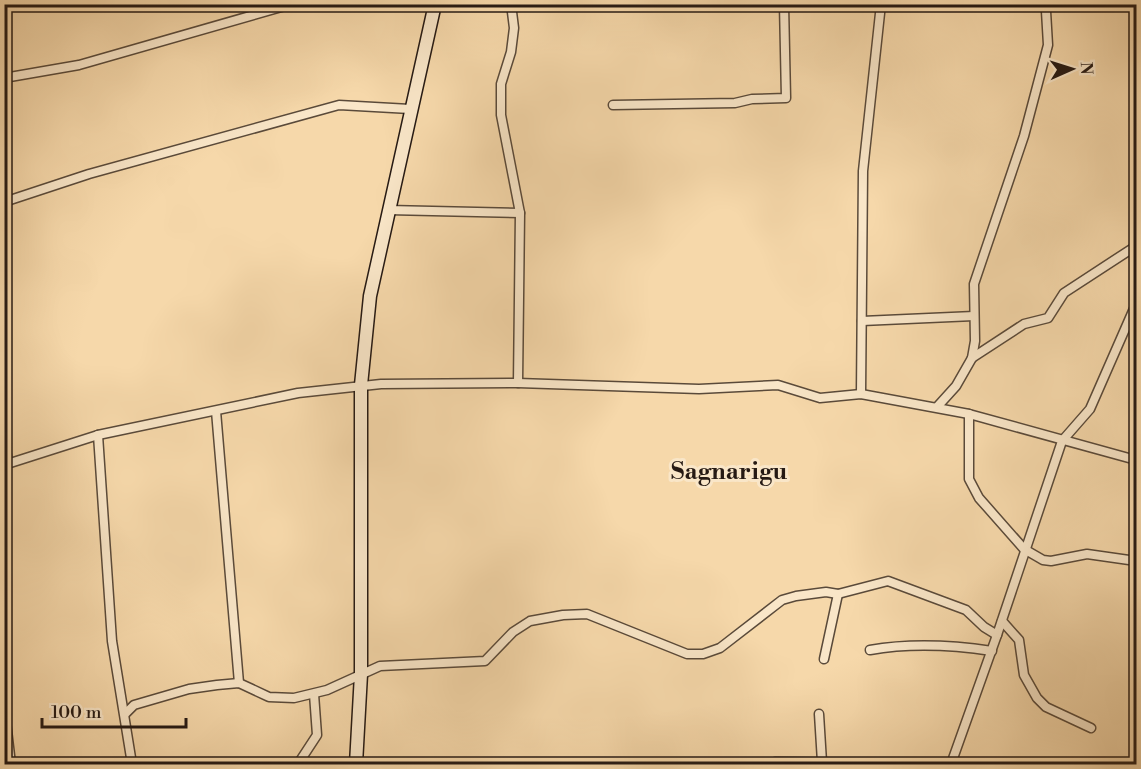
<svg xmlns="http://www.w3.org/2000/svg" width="1141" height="769" font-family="'Libre Bodoni',serif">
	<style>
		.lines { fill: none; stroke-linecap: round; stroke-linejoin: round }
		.street-casing { stroke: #5a4a3a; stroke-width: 11 }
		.secondary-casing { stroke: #261a14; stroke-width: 15 }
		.street { stroke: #f9e6c8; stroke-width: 8 }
		.secondary { stroke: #f9e6c8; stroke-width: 12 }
		.labels { text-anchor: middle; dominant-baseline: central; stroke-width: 6; stroke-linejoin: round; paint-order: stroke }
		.district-label { font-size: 24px; font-weight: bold; fill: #261a14; stroke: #f9e6c8 }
	</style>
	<rect width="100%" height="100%" fill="#f6d8aa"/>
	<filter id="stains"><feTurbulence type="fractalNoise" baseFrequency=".00333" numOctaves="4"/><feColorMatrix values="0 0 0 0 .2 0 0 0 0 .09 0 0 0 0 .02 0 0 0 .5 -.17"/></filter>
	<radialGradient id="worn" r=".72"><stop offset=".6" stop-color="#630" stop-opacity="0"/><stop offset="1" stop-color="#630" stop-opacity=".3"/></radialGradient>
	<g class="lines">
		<!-- street casing -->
		<g class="street-casing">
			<g id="street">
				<polyline points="511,4 514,28 511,52 501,84 501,115 520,213 518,383"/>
				<polyline points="434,7 478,4"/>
				<polyline points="4,78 79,65 292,4"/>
				<polyline points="613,105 735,103 752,99 786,98 784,4"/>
				<polyline points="4,202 89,174 339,105 410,109"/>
				<polyline points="388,210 520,213"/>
				<polyline points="862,321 974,316"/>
				<polyline points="972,358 1024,324 1048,318 1064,293 1136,246"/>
				<polyline points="861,394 863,171 881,4"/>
				<polyline points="937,407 956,386 972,358 975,341 974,284 1024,136 1048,45 1046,11 1050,4"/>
				<polyline points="216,411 239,683"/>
				<polyline points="969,414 969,479 979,498 1024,549 1043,560 1051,561 1087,554 1136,561"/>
				<polyline points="4,434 8,464"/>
				<polyline points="98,435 112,641 132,764"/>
				<polyline points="4,465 98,435 298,393 381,384 518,383 699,389 778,385 820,398 861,394 969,414 1136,460"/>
				<polyline points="4,598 4,613"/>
				<polyline points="1002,621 1019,640 1024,675 1037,698 1046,707 1091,728"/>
				<path d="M870,650C910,643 952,645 992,651"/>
				<polyline points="824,659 838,594"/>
				<polyline points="4,705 11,764"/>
				<polyline points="125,714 134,705 189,689 217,685 239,683 269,697 294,698 327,690 380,666 485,661 513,632 530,621 563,615 587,614 687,654 703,654 720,648 782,600 796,596 826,592 838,594 888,581 966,610 984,627 997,635"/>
				<polyline points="819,714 822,762"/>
				<polyline points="298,764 317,735 314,694"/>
				<polyline points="771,764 775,762 951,764"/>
				<polyline points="951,764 997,635 1062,441 1090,409 1136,304"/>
			</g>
		</g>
		<!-- secondary casing -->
		<g class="secondary-casing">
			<polyline id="secondary" points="356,764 361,674 361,385 370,296 435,4"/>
		</g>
		<!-- street -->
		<use href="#street" class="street"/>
		<!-- secondary -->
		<use href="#secondary" class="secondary"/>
	</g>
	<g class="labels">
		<!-- district labels -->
		<g class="district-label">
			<text x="729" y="472">Sagnarigu</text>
		</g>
	</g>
	<!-- margin -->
	<rect width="1141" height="769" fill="none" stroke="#f6d8aa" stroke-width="24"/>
	<rect x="6" y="6" width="1129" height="757" fill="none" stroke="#261a14" stroke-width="3"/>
	<rect x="12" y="12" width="1117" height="745" fill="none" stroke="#261a14" stroke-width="1.5"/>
	<!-- north arrow -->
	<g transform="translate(1072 69) rotate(87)" stroke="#f9e6c8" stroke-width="4.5" paint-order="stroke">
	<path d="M0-4.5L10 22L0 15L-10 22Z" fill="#261a14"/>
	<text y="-9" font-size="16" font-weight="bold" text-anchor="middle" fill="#261a14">N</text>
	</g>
	<!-- scale -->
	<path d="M42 718v9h144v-9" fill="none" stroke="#261a14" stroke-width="3"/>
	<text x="51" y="718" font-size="18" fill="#261a14" stroke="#f9e6c8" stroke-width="4.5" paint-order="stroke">100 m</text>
	<rect width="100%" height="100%" filter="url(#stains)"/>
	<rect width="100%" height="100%" fill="url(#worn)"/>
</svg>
